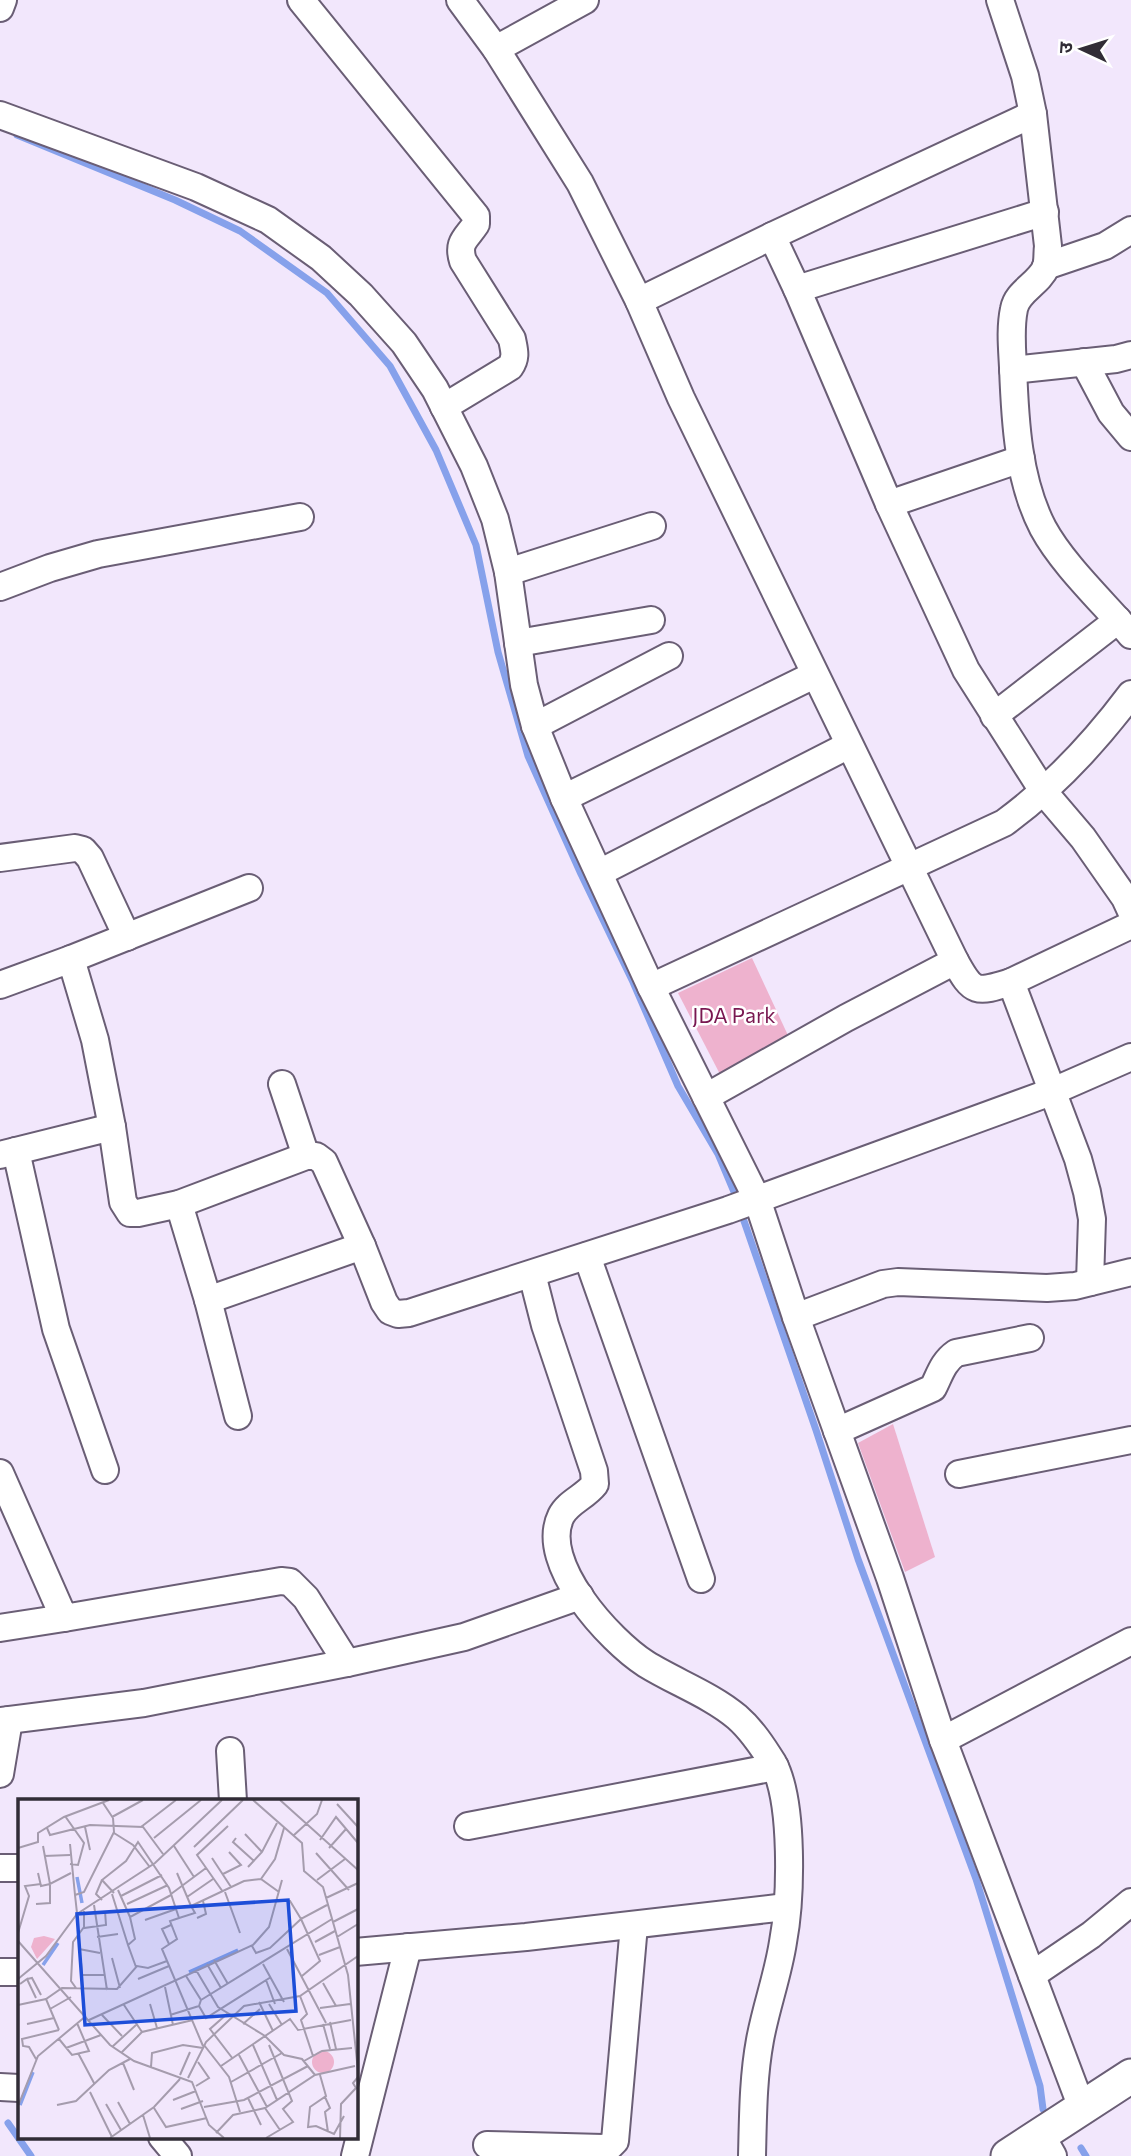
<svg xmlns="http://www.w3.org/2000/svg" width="1131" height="2156" font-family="Commissioner,'Noto Sans Devanagari',sans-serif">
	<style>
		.green { fill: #eeb2ce }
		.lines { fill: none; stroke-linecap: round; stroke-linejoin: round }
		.stream { stroke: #86a1eb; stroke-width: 7 }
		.minor-casing { stroke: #6a5e75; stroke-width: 30 }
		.major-casing { stroke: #6a5e75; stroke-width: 37 }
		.minor { stroke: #fff; stroke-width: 26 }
		.major { stroke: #fff; stroke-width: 33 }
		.labels { text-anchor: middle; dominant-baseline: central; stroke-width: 5; stroke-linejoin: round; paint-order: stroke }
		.park-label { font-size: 21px; fill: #791851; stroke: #fff }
		.inset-river { fill: none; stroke: #86a1eb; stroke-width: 3.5 }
		.inset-road { fill: none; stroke: #a59cad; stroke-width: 2 }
		.view { fill: #1d4ed8; fill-opacity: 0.15; stroke: #1d4ed8; stroke-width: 3.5 }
		.inset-edge { fill: none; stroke: #312c36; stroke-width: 3.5 }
	</style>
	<rect width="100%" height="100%" fill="#f2e7fc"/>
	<!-- green -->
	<g class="green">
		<polygon points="752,958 792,1044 723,1080 678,993"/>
		<polygon points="893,1424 935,1557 905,1572 858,1443"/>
	</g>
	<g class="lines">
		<!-- stream -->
		<g class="stream">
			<polyline points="17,135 175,200 240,231 327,293 390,366 436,450 476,545 498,652 528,756 581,874 633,982 678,1086 718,1154 734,1192 816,1430 858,1559 976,1879 1040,2086 1043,2109"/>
			<polyline points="8,2123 31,2156"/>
			<polyline points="1081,2148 1086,2156"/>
		</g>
		<!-- minor casing -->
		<g class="minor-casing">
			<g id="minor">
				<path d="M301,0L476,216V224C466,239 457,242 463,261L512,339C514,350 517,357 510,367L444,407"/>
				<polyline points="460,0 496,49 580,183 639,301 681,398 955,961"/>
				<path d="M1000,0L1025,76L1033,114L1048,246C1047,253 1048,261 1046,267C1039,284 1017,291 1014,309C1010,328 1012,348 1013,367C1015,421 1018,480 1043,528C1063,565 1104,603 1131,635"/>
				<polyline points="0,8 3,0"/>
				<polyline points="496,49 585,0"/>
				<polyline points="0,115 196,187 268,220 321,258 361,295 404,343 435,389 474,466 495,519 508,572 524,685 535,726 564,798 651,987 757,1199 796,1317 890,1578 943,1740 1082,2108"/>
				<polyline points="772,236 797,289 889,504 966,670 1043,791 1083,838 1125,898 1131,911"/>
				<polyline points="1046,266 1105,246 1131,230"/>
				<polyline points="797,289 1045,212"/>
				<polyline points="639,301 772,236 1033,114"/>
				<polyline points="1084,362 1111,413 1131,437"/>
				<polyline points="1013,370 1116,359 1131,355"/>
				<polyline points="889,504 1021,459"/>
				<polyline points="508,572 652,526"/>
				<polyline points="0,587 50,568 98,554 300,517"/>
				<polyline points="518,643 651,620"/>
				<polyline points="994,716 1118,620"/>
				<polyline points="535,726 669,656"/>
				<polyline points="564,798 814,675"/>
				<polyline points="0,858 75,848 83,850 90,858 127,937"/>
				<polyline points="599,873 849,745"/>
				<polyline points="71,959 249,888"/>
				<polyline points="0,985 71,959 95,1040 112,1127"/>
				<path d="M651,987L1004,823C1052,788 1095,742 1131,694"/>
				<polyline points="282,1084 306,1156"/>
				<path d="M706,1097L846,1018L955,961C973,994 976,993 1011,982"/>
				<polyline points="16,1151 56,1329 105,1470"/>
				<polyline points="0,1155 112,1127 123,1202 130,1213 138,1213 179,1204 306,1156 316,1156 324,1162 362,1246 384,1302 390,1311 398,1314 409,1313 728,1210 1051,1092 1131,1057"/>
				<polyline points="179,1204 208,1300 362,1246"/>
				<polyline points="587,1256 701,1579"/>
				<path d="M532,1274L545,1325L594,1471L595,1484C585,1497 568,1502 561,1516C538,1563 610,1641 646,1664C675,1682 711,1695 737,1717C752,1730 763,1747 773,1763C794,1801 791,1899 783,1942C778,1975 766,2007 760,2040C753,2078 753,2117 752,2156"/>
				<polyline points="1090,1282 1092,1219 1087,1192 1078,1159 1011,982 1131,925"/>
				<polyline points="208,1300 238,1416"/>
				<polyline points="796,1317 883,1284 898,1282 1047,1288 1075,1286 1131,1272"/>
				<path d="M837,1431L933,1388C940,1374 943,1362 956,1353L1030,1338"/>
				<polyline points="0,1473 64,1618 281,1581 290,1582 306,1598 347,1663 464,1637 580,1596"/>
				<polyline points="959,1474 1131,1440"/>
				<polyline points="0,1628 64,1618"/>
				<polyline points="0,1721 144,1703 347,1663"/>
				<polyline points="943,1740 1131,1641"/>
				<polyline points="230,1751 233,1801"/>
				<polyline points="0,1774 9,1720"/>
				<polyline points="468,1826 775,1767"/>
				<polyline points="0,1868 19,1868"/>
				<polyline points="355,1952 526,1937 786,1907"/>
				<polyline points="0,1972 19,1972"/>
				<polyline points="1032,1975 1091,1935 1131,1902"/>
				<polyline points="0,2087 19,2088"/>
				<polyline points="1041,2135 1053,2156"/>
				<polyline points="162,2137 178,2156"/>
				<polyline points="487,2145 603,2148 610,2146 615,2141 634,1925"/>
				<polyline points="355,2156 408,1947"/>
			</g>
		</g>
		<!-- major casing -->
		<g class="major-casing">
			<polyline id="major" points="1008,2156 1131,2076"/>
		</g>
		<!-- minor -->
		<use href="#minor" class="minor"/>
		<!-- major -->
		<use href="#major" class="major"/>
	</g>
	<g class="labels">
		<!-- park labels -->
		<g class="park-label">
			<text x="734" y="1014">JDA Park</text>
		</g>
	</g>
	<!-- overview -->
	<g transform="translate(18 1799)">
		<rect width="340" height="340" fill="#f2e7fc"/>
		<path d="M26,137L37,140L19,160L13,148L16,139ZM294 263a11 11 0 1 1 22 0a11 11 0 1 1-22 0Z" fill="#eeb2ce"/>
		<path class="inset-river" d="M59,78L64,104M25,166L40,144M171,173L220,151M2,306L15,273"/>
		<path class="inset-road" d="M235,1L284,44L286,72L305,88L330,176L340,272M262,1L340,71M319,5L340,28M47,17L66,44L60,66L52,65M94,18L125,1M67,28L72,51M123,28L158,1M29,29L32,36L72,26L125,28L145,55M96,34L115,46L131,67M227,35L244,53M276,36L299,15L304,1M136,39L183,1M218,39L215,43L236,62M302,41L318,18L340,44M52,45L57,96M25,47L32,85L53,74M156,47L176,78M176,48L225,1M0,49L20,43V34L46,18L91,1M311,49L328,30M298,54L331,91M26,57L52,56M194,59L213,88M230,68L244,53L259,24M159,74L173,107M205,75L223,66L211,53M299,81L327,60M100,91L112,118M205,93L179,56L210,27M207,93L222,134M261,93L243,80L257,60L266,29M96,94L84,81L108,62L120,43L151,89L161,119L152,122L159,140L144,150L185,247M94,95L110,146M153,95L188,69M103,97L144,76M169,98L195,80M308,99L340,84M84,101L78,95L84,81M259,101L272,102L283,120L309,106M18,105L32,104V85L23,87L20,74M109,105L150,86M76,106L89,191M66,112V129L88,126L87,112M77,113H102M59,114L57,96L66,93L96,33L95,19L85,4M161,119L177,114L173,107L226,82L243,80M179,119L188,115L185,102M127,121L158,110M315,123L340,110M0,134L11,97L7,87L23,85M79,138L100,135M319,138L340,125M0,142L92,246L116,262L174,283L191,326L206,339M297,143L317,132M151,145L144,130L153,126M234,147L238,154L252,149L283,120L302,162L284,177M61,150L82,154M269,150L308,224M301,156L322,148M94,159L102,189M196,161L210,185M63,163L64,176H86M189,165L203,189M245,165L266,203M118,168L110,146L117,140L112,118L153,96M178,171L200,208L247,237L266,256L284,260L297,276M168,177L183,201L181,207M0,180L28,157L59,115L137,64L204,1M9,180L14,179L23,196M120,180L151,167M248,181L257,205M305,184L318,207M2,185L9,180L18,199M147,188L155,226M58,189L53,182L55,143L66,128M282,197L289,215L283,221L295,257M28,200L41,231M183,201L314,120M241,203L255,232M132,205L139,229M251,205L264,226M0,206L28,200L44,189L99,190L119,167L130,169L149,162M106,206L124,233M302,209L332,205M32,210L53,198M209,215L192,230L215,260M84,216L104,237M152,216L181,207L188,219L253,178M71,221L235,146L251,128L264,81M312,223L318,250M9,225L36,219M225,225L242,210M305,225L312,250M41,240L54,256L71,252L59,224M186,246L211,278L222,313M235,246L259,301M94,248L118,226M48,249L83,236M104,253L124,233L175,221M60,254L76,284M221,256L249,308M18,260L11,248L5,247L4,240L41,231M286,262L304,252L334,249M105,264L116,291M203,267L272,220L280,231L333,221M133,268L134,254L165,246L185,249M162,276L172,253M302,276L308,297L292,308L290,328L298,327L316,335L326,317M170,279L188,243L226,207L282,197L340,157M213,283L264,254M178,287L191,279L180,263M72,293L94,338M307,298L312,309L307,313L310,333M230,299L243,326M155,301L178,292M100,303L112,325M88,305L103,331M39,306L58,302L91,271L112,260M0,307L20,257L68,217M186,308L226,301L290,267M136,309L148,328L189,319M247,309L262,331M163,310L185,302M125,316L132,339M198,334L215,316L247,309L297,276L337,267M92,339L136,308L162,280M248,339L275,323L265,310L274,302L251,246M322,339L323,305L338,289L335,284L340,278"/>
		<path class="view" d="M270,101L278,212L67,226L59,115Z"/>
		<rect width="340" height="340" class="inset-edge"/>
	</g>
	<!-- north arrow -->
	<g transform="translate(1082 49) rotate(274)" stroke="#ffffff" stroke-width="5" paint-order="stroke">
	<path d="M0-5L12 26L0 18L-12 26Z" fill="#312c36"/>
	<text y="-10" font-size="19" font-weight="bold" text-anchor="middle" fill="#312c36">उ</text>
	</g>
</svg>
